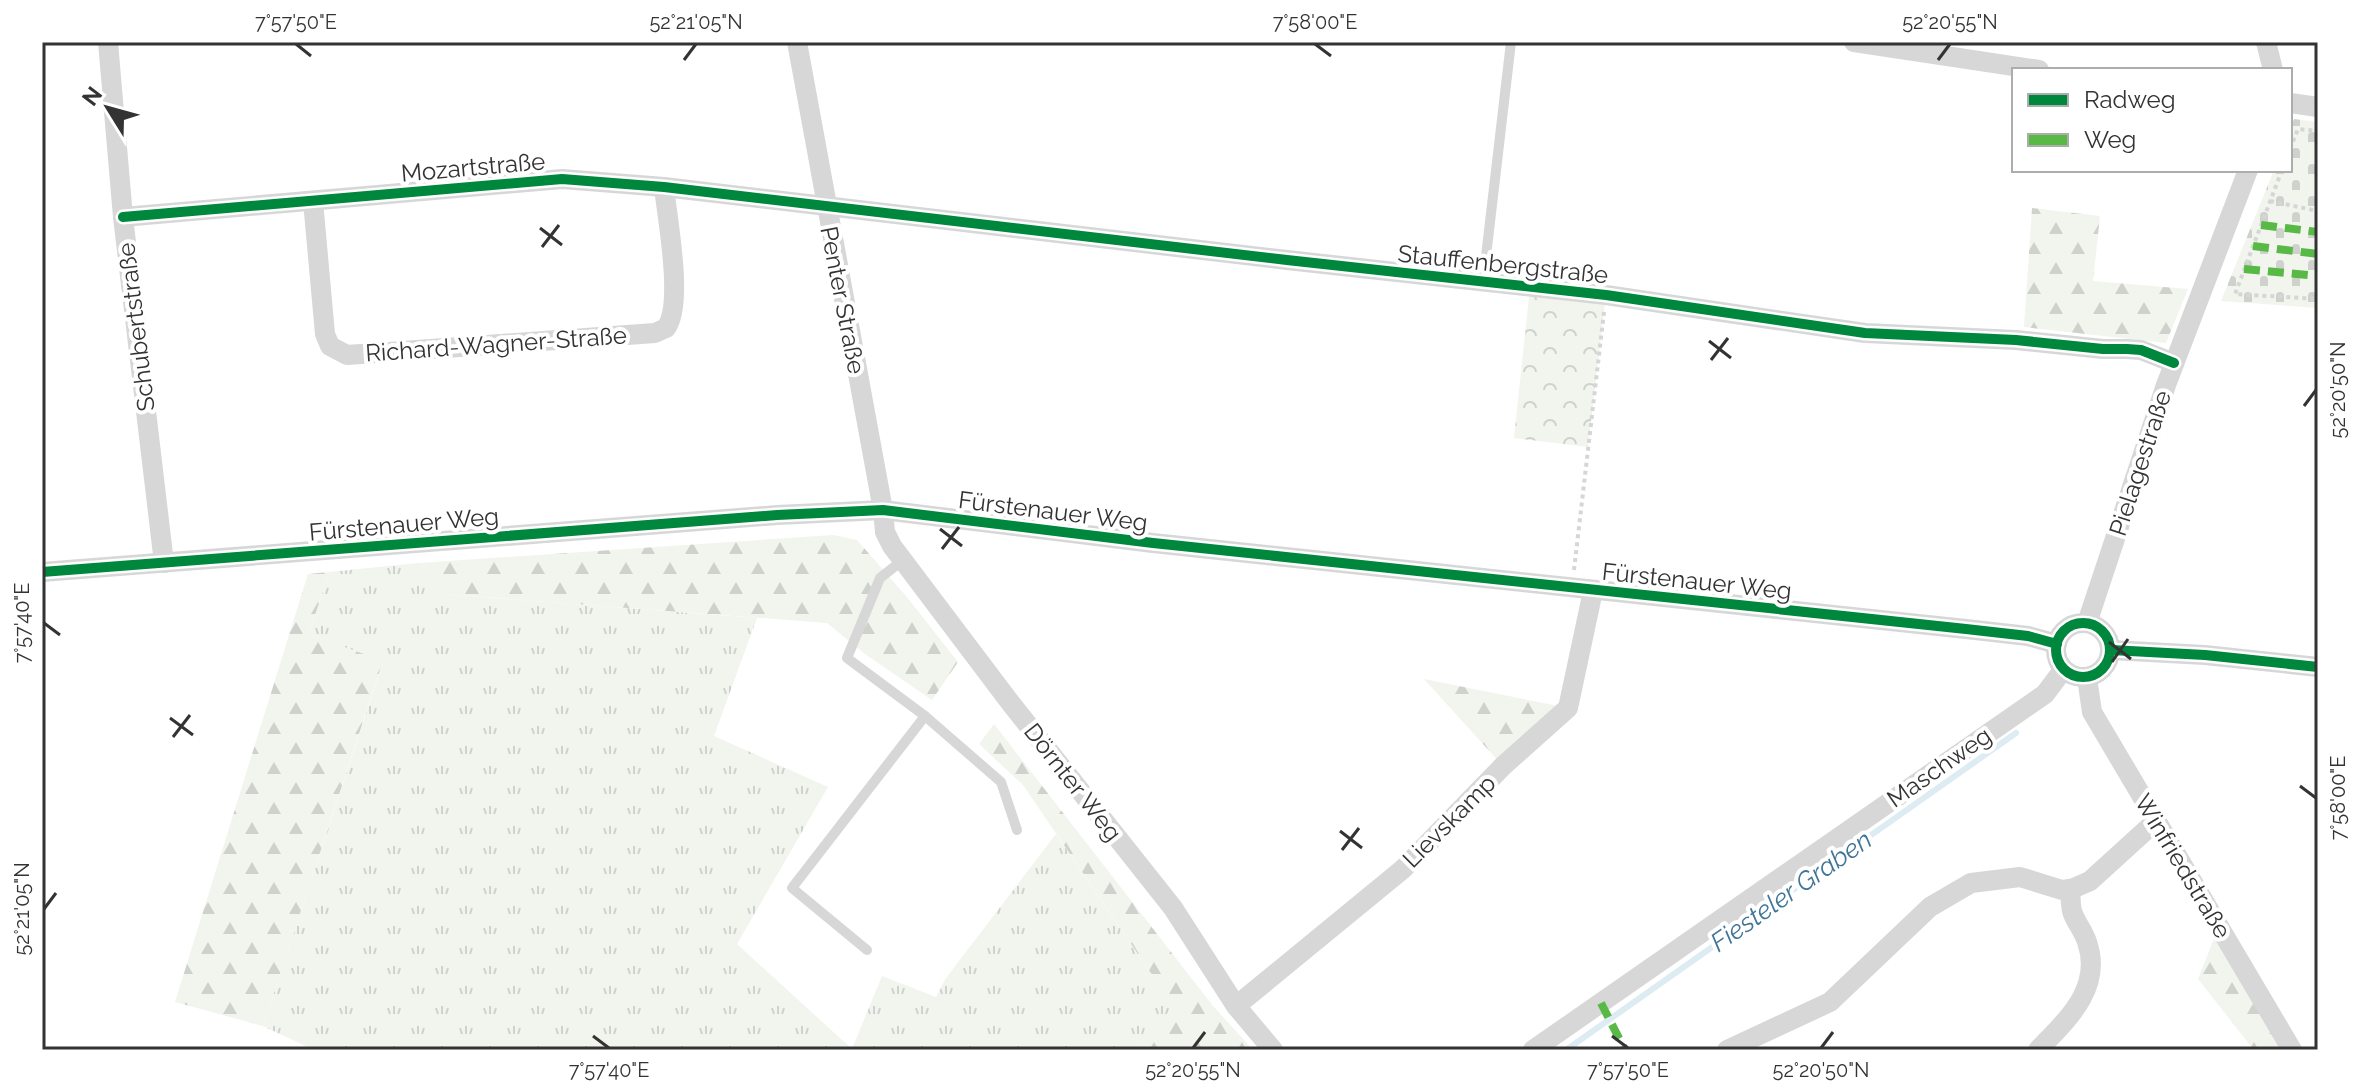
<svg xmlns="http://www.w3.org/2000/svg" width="2360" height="1092" font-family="Raleway,sans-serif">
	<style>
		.grass { fill: url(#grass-tufts) }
		.forest { fill: url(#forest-firs) }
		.cemetery { fill: url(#cemetery-stones) }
		.park { fill: url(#park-crowns) }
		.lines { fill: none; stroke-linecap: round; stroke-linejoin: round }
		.stream { stroke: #ddebf3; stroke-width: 6 }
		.path { stroke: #d6d6d6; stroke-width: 4; stroke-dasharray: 4 4; stroke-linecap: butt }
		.lane { stroke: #d7d7d7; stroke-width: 10 }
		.street { stroke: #d7d7d7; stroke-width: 20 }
		.quiet { stroke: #58b947; stroke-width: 8; stroke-dasharray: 16 8; stroke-linecap: butt }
		.cycleway-casing { stroke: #fff; stroke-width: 15 }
		.cycleway { stroke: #00873e; stroke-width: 10 }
		.ticks { fill: none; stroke: #333; stroke-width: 3 }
		.labels { text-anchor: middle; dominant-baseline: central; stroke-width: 8; stroke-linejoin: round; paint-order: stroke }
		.street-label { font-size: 24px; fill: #333; stroke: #fff }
		.water-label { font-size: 26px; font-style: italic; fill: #3f7597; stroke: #fff }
		.neatline { fill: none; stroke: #333; stroke-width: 3 }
		.ticks-label { font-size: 20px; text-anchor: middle; fill: #333 }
	</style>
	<defs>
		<pattern id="grass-tufts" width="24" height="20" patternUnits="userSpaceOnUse" patternTransform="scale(2)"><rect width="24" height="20" fill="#f1f5ed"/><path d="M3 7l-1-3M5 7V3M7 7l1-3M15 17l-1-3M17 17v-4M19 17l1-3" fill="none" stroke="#cfd2cc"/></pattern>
		<pattern id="forest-firs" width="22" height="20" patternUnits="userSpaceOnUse" patternTransform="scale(2)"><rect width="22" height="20" fill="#f1f5ed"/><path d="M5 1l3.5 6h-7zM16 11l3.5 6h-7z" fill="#cfd2cc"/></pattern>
		<pattern id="cemetery-stones" width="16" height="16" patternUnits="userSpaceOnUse" patternTransform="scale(2)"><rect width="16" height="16" fill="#f1f5ed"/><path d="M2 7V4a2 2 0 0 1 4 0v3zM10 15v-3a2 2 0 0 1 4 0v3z" fill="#cfd2cc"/></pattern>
		<pattern id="park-crowns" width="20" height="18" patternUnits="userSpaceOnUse" patternTransform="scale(2)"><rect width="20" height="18" fill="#f1f5ed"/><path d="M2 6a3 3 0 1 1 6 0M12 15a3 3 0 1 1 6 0" fill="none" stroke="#cfd2cc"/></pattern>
	</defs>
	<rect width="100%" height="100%" fill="#fff"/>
	<!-- grass -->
	<polygon class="grass" points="419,563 442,594 757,618 714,736 828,787 737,944 852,1049 882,976 936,997 946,978 1056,834 1174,1007 1134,1050 314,1050 263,1026 383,662 309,634 329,572"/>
	<!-- forest -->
	<g class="forest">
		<polygon points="2032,208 2100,216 2093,281 2188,289 2166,343 2024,327"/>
		<polygon points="833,535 857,540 906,596 958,662 932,700 865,654 827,623 442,594 419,563"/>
		<polygon points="329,572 309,634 383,661 263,1026 175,1002 308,574"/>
		<polygon points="1424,679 1568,708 1503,766"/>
		<polygon points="994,724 1213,1006 1253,1050 1134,1050 1174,1007 1023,785 979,744"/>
		<polygon points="2215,936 2283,1050 2254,1050 2198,979"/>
	</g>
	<!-- cemetery -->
	<polygon class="cemetery" points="2294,119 2318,122 2318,308 2221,301 2274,170 2290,170 2290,129"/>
	<!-- park -->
	<polygon class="park" points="1530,287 1606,295 1588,447 1514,438"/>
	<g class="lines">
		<!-- stream -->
		<polyline class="stream" points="1566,1050 2016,733"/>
		<!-- path -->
		<g class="path">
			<polyline points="2290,149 2298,129 2318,131"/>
			<polyline points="2282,170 2235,294 2318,299"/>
			<polyline points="2270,201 2318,211"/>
			<polyline points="1574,570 1604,312"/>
		</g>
		<!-- lane -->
		<g class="lane">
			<polyline points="1483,282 1511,42"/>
			<polyline points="925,716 1001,782 1017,830"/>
			<polyline points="867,950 792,888 925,716 847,658 880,578 903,560"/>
		</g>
		<!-- street -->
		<g class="street">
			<polyline points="108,42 123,217 164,563"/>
			<polyline points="797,42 883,510 885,532 892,546 1009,701 1173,908 1236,1006 1273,1050"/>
			<polyline points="1854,42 2039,70"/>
			<polyline points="2266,42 2273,70"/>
			<polyline points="2290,103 2318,107"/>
			<path d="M313,201L325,334L330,346L347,355L655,333L666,328C684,305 667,217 664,187"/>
			<polyline points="123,217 562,179 664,187 1287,260 1606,295 1865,333 2016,340 2103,349 2127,349 2141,350 2174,363"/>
			<polyline points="42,572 777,515 883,510 1153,543 1966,629 2028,636 2057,644"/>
			<circle cx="2083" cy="650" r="27"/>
			<polyline points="2087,623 2166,385 2248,170"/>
			<polyline points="2111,650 2205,655 2318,667"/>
			<polyline points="2087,678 2092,712 2292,1050"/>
			<polyline points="1236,1006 1403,869 1503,766 1568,708 1593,591"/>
			<polyline points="1533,1050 2045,694 2063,670"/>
			<polyline points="1727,1050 1830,1002 1930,907 1971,883 2020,877 2062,890 2074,888 2090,881 2156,821"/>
			<path d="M2038,1050C2067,1020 2103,988 2087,942C2084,932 2077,924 2073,914C2070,907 2071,897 2070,889"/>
		</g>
		<!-- quiet -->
		<g class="quiet">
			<polyline points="2261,225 2318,232"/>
			<polyline points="2253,246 2318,254"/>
			<polyline points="2244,269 2318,276"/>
			<polyline points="1601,1003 1625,1050"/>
		</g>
		<!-- cycleway casing -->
		<g class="cycleway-casing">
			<g id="cycleway">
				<polyline points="123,217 562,179 664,187 1287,260 1606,295 1865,333 2016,340 2103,349 2127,349 2141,350 2174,363"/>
				<polyline points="42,572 777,515 883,510 1153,543 1966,629 2028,636 2057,644"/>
				<circle cx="2083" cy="650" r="27"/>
				<polyline points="2111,650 2205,655 2318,667"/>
			</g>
		</g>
		<!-- cycleway -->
		<use href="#cycleway" class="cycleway"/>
	</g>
	<!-- ticks -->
	<path class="ticks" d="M296,44L311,56M1315,44L1331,56M684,60L696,44M1938,60L1950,44M540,228L562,245M542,247L559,225M1709,341L1731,358M1711,360L1728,338M2304,406L2316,390M940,529L962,546M942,549L959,527M44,623L60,635M2109,642L2131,659M2112,662L2128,639M170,718L193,735M173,737L190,715M2300,786L2316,798M1340,831L1362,848M1342,850L1359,828M44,909L56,893M593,1036L609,1048M1612,1036L1628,1048M1193,1048L1205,1032M1821,1048L1833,1032"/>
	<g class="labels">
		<!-- street labels -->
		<g class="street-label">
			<text transform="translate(473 167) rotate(-5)">Mozartstraße</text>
			<text transform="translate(1503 264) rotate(6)">Stauffenbergstraße</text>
			<text transform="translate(843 300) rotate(79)">Penter Straße</text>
			<text transform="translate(136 327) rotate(-97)">Schubertstraße</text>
			<text transform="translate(496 344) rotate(-4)">Richard-Wagner-Straße</text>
			<text transform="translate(2140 463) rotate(-72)">Pielagestraße</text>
			<text transform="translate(1053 511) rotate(7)">Fürstenauer Weg</text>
			<text transform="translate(404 524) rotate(-5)">Fürstenauer Weg</text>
			<text transform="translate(1697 581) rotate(6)">Fürstenauer Weg</text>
			<text transform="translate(1939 767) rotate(-35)">Maschweg</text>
			<text transform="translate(1073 782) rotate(52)">Dörnter Weg</text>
			<text transform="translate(1449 821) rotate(-45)">Lievskamp</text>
			<text transform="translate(2183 866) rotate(59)">Winfriedstraße</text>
		</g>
		<!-- water labels -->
		<g class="water-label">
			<text transform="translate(1791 891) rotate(-35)">Fiesteler Graben</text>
		</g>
	</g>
	<!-- border -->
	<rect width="2360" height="1092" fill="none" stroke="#ffffff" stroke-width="88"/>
	<!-- legend -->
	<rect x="2012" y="68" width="280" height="104" fill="#ffffff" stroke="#adadad" stroke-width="2"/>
	<rect x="2028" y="94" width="40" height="12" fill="#00873e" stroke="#adadad" stroke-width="2"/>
	<text x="2084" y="108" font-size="24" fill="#333333">Radweg</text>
	<rect x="2028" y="134" width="40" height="12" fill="#58b947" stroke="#adadad" stroke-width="2"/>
	<text x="2084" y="148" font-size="24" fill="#333333">Weg</text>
	<!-- north arrow -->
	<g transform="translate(108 108) rotate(307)" stroke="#ffffff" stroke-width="6" paint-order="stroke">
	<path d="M0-6L14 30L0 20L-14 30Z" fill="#333333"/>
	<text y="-12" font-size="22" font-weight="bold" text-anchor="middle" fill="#333333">N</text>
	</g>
	<rect x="44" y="44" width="2272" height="1004" class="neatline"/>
	<g class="ticks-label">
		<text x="296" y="29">7°57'50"E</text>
		<text x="696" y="29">52°21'05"N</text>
		<text x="1315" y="29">7°58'00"E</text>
		<text x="1950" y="29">52°20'55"N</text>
		<text transform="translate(2338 390) rotate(-90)" y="7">52°20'50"N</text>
		<text transform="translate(22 623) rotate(-90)" y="7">7°57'40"E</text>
		<text transform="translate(2338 798) rotate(-90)" y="7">7°58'00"E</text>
		<text transform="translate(22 909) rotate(-90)" y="7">52°21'05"N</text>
		<text x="609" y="1077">7°57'40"E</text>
		<text x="1193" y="1077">52°20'55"N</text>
		<text x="1628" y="1077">7°57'50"E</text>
		<text x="1821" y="1077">52°20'50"N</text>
	</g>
</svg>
